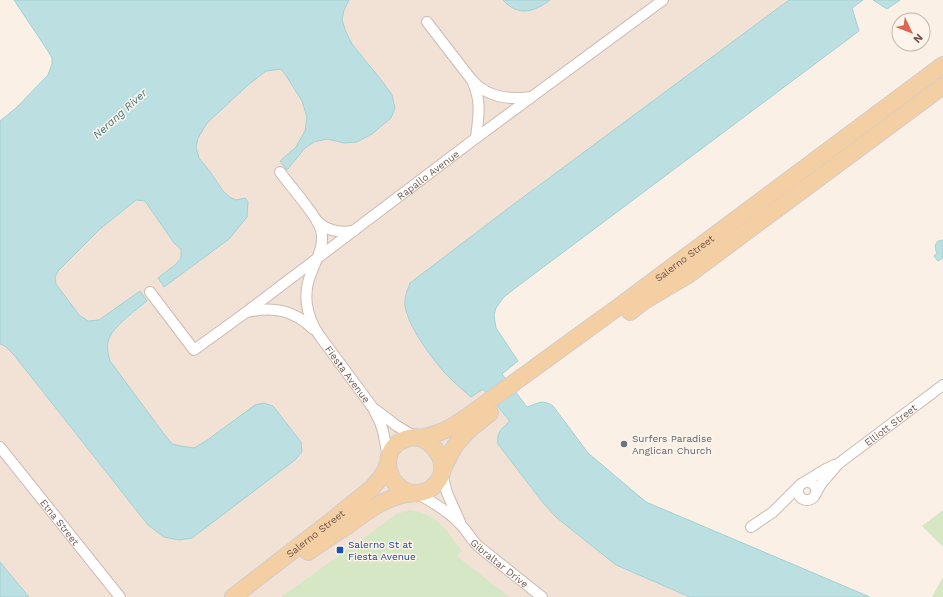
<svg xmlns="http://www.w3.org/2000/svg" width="943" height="597" font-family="'Work Sans',sans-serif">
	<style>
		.residential { fill: #f1e2d5 }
		.green { fill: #d6e7c5 }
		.water { fill: #bce0e2; stroke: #a3d0d3 }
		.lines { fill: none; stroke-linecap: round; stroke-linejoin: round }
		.street-casing { stroke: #cdbab0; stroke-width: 12 }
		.primary-casing { stroke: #d4ccca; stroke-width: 18 }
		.street { stroke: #fff; stroke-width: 10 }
		.primary { stroke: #f4cfa3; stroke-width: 16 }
		.worship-dot { fill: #6b7280; stroke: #fdf5ec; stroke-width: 1.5 }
		.transit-dot { fill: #1a4fb4; stroke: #fdf5ec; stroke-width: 1.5 }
		.labels { text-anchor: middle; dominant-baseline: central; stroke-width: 3; stroke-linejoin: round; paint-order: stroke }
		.street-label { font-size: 10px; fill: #71564d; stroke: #fdf5ec }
		.worship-label { font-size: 10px; fill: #5b616d; stroke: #fdf5ec; text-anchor: start }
		.transit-label { font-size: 10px; fill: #164399; stroke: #fdf5ec; text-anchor: start }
		.water-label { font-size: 11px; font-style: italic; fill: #45787c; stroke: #fdf5ec }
	</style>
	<rect width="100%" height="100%" fill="#faf0e6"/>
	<!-- residential -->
	<polygon class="residential" points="349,0 503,0 505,2 535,9 550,0 789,0 510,207 410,283 405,300 406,315 414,329 423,344 483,389 509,420 509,422 500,430 544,504 557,518 616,565 690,597 29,597 0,562 0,344 5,346 14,355 148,525 206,441 194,448 181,446 172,444 164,434 110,361 107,349 109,338 115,328 147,302 140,291 99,320 88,321 79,315 56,284 55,277 58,271 100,229 136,200 145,201 174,243 181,249 181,258 175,265 158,278 164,287 236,200 230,198 223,191 211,173 199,158 196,148 198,138 207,123 248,85 266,71 281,69 287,77 302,101 307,117 305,131 296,147 280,161 287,169 305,148 314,142 327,138 344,143 372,134 391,118 395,108 369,64 352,44 346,32 342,20 344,10"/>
	<!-- green -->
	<g class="green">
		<path d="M409,510C414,511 418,511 422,513C440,519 451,536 462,551L457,556L509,597H281L397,514Z"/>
		<polygon points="943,510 943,547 922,526"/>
		<polygon points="943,577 943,597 932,597"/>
	</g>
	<!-- water -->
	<g class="water">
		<path d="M14,0H349L344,10L342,20L346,32L352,44L382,81L392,95L395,108L391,118L372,134L357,142L344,143L327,139L314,142L305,148L287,170L280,161L296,147L305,131L307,117L302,101L287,77L281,69L266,71L248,85L207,123L198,138L196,148L199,158L211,173L223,191L231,198L236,200L245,198L248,202L247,217L229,239L164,287L158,278L175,265L181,258V249L174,243L145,201L136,200L100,229L58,271L55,277L56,284L79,315L88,321L99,320L140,291L147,301C137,310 113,326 109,339C106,346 108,353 110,361L164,434L172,444L181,446L194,448L206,441L255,405L264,403L273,406L301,442L302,452L295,460L192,538L179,540L164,537L148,525L14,355L5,346L0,344V121L16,108L48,75L52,64V58L48,51Z"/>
		<path d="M503,0H550C534,12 518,17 503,0Z"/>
		<path d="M789,0H863L852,8L859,31L514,289L503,298L496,308L494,315L496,328L518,361L502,374L527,407C539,403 542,399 553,406L588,453L646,502L870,597H690L616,565L557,518L544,504L498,444C497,432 500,430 509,422V420L483,389L471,397C462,389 452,381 444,372C431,357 403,320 405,301C405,295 408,289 410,283L510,207Z"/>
		<polygon points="873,0 900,0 887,9"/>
		<path d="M943,240V258L938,261L934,256L937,253C935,249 934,245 938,241Z"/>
		<polygon points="0,562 29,597 0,597"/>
	</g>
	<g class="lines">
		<!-- street casing -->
		<g class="street-casing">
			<g id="street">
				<path d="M427,22L471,79C486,97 509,100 531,97"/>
				<path d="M473,83C482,102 478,119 476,138"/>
				<path id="s1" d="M280,172C288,183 297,193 305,204C311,212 318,220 321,230C325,245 317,258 312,271C302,293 306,316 319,335L373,408L380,422L383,431L388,457"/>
				<path d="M317,221C327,231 340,233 353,231"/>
				<path id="s2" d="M150,292L194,350L245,313L476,138L663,0"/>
				<path d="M247,312C273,306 294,310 313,329"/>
				<polyline points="376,410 397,426 417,438"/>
				<path id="s3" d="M0,447L120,597"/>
				<polyline points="442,474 447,493 460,522"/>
				<circle cx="807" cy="491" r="9"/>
				<polyline points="803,483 824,470 834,465"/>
				<path id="s4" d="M416,493C433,502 450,512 462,526C468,533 472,540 478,546L542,597"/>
				<path id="s5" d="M816,493L821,484L838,464L943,385"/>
				<polyline points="751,527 773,512 801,484"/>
			</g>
		</g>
		<!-- primary casing -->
		<g class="primary-casing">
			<g id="primary">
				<polyline points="630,312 644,301 688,275 943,86"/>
				<path d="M415,437C432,439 447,460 441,476C437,484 432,490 423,492C389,502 369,442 415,437Z"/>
				<path id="s6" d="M419,438C441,434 453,427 471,414L621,305L943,65"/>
				<path d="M442,471C446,463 450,454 455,446C464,433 477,423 490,413"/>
				<path d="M308,552C321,543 334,534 347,526C367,511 388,495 414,493"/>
				<path id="s7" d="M233,597L331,521L372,488L381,477L385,471L388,463"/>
			</g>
		</g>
		<!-- street -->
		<use href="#street" class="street"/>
		<!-- primary -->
		<use href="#primary" class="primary"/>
	</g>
	<!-- markers -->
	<circle class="worship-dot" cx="624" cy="444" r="4"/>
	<rect class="transit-dot" x="336" y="546" width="8" height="8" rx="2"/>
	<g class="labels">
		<!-- street labels -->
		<g class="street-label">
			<text stroke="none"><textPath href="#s2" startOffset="365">Rapallo Avenue</textPath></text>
			<text stroke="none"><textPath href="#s6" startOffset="322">Salerno Street</textPath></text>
			<text stroke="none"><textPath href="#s1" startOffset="230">Fiesta Avenue</textPath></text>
			<text stroke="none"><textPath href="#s5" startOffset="102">Elliott Street</textPath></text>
			<text stroke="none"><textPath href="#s3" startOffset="96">Etna Street</textPath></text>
			<text stroke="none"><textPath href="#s7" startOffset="104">Salerno Street</textPath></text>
			<text stroke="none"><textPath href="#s4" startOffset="110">Gibraltar Drive</textPath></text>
		</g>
		<!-- worship labels -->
		<g class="worship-label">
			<text x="632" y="438">Surfers Paradise<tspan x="632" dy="12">Anglican Church</tspan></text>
		</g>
		<!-- transit labels -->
		<g class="transit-label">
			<text x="348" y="544">Salerno St at<tspan x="348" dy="12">Fiesta Avenue</tspan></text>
		</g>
		<!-- water labels -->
		<g class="water-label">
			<text transform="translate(120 114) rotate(-42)">Nerang River</text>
		</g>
	</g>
	<!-- north arrow -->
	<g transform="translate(911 32) rotate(133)"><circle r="19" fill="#fdf5ec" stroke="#c5b5ac"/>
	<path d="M0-3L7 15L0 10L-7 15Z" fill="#db6654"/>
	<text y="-6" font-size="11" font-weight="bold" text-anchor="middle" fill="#71564d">N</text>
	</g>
</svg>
